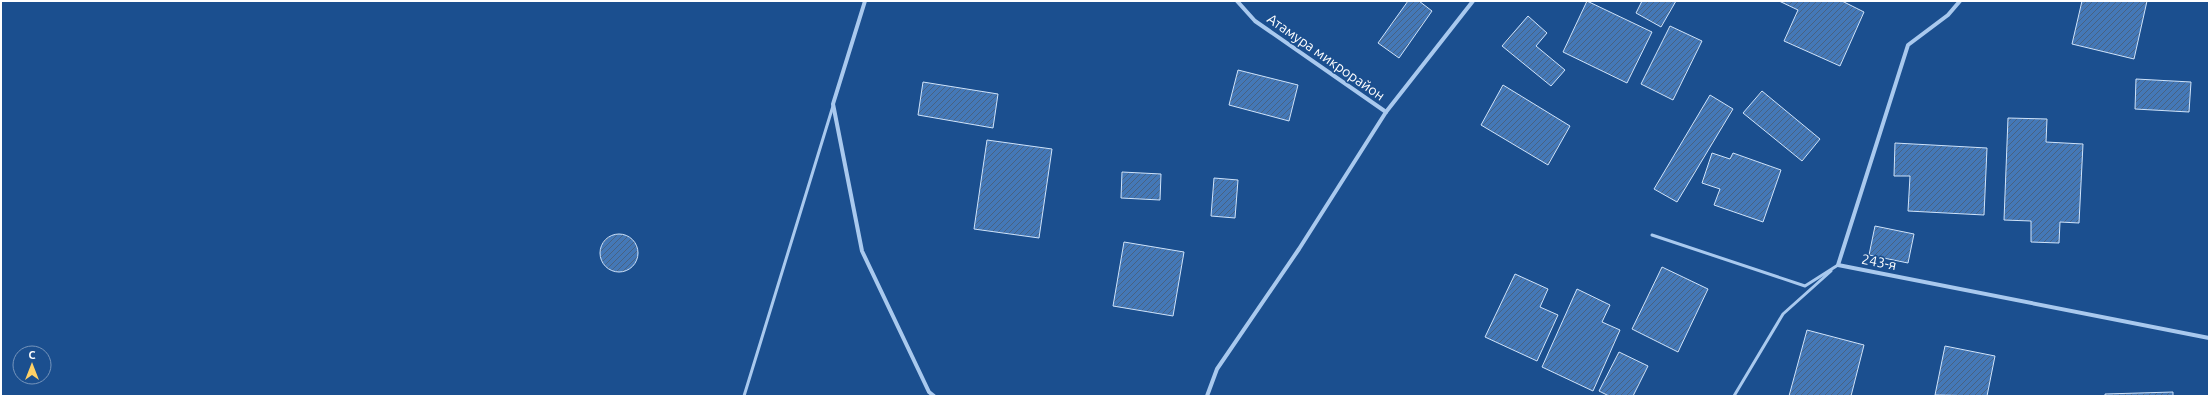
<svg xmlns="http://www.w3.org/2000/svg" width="2210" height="397" font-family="Ubuntu,sans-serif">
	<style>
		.building { fill: url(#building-hatch); stroke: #cfe3fa }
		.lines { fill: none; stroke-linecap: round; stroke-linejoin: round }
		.lane { stroke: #a9c9ee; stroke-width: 3 }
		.street { stroke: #a9c9ee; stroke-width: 4 }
		.labels { text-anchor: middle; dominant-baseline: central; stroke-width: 3.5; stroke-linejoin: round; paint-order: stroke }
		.street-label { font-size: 14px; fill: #fff; stroke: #1b4f8f }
	</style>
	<defs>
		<pattern id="building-hatch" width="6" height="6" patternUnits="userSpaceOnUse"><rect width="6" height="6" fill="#4478b7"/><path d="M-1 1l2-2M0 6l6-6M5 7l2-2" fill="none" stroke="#486282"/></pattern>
	</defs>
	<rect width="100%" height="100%" fill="#1b4f8f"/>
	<!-- building -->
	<g class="building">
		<polygon points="1408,1 1419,1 1432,11 1399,58 1378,43"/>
		<polygon points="1587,1 1652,32 1627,83 1563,52"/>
		<polygon points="1642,1 1676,1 1661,27 1636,13"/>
		<polygon points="1779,1 1842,1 1864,12 1840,66 1784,41 1798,10"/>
		<polygon points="2082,1 2147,1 2134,59 2072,44"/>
		<polygon points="1528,16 1547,33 1536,46 1565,70 1551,86 1502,46"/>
		<polygon points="1670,26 1702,41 1673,100 1641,84"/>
		<polygon points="1238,70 1298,85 1289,121 1229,105"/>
		<polygon points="2136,79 2191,82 2189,112 2135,109"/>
		<polygon points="923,82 998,94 993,128 918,115"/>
		<polygon points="1503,85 1570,126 1548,165 1481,125"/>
		<polygon points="1762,91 1820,139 1802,161 1743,113"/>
		<polygon points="1710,95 1733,109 1677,202 1654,189"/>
		<polygon points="2008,118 2047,119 2046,142 2083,144 2079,223 2060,222 2059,243 2031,242 2031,221 2004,220"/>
		<polygon points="987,140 1052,149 1039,238 974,229"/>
		<polygon points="1895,143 1987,148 1984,215 1908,211 1910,176 1894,176"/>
		<polygon points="1712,153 1730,159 1733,153 1781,170 1763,222 1714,205 1720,189 1702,183"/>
		<polygon points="1122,172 1161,174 1160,200 1121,198"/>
		<polygon points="1214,178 1238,180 1235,218 1211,216"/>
		<polygon points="1875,226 1914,234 1908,263 1869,255"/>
		<circle cx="619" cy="253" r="19"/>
		<polygon points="1124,242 1184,252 1173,316 1113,306"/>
		<polygon points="1662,267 1708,289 1678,352 1632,329"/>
		<polygon points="1515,274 1548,289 1540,307 1558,315 1537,361 1485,337"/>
		<polygon points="1577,289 1610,305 1602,322 1620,330 1593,391 1542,367"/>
		<polygon points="1807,330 1864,345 1851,396 1789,396"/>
		<polygon points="1945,346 1995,356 1987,396 1935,395"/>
		<polygon points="1619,352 1648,366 1633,396 1609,396 1599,391"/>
		<polygon points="2173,392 2173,396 2105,396 2105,394"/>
	</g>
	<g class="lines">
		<!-- lane -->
		<g class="lane">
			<polyline points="1652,235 1805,286 1838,265"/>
			<polyline points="744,396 833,106"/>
			<polyline points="1734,396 1783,314 1831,271"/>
		</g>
		<!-- street -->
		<g class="street">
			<polyline points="865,1 833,104 862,251 929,392 934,396"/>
			<polyline points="1237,1 1255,21 1386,112"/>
			<polyline points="1960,1 1948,15 1908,45 1838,265 2209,338"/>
			<polyline points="1207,396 1217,369 1299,249 1386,112 1473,1"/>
		</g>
	</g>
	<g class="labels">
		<!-- street labels -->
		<g class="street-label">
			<text transform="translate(1326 57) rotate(35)">Атамура микрорайон</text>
			<text transform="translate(1879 262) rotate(11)">243-я</text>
		</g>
	</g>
	<!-- border -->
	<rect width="2210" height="397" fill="none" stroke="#ffffff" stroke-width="4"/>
	<!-- north arrow -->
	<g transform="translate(32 365)"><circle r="19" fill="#1b4f8f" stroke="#7695bc"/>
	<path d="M0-3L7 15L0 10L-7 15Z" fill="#ffd166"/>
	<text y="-6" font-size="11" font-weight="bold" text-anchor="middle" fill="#ffffff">С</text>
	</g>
</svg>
